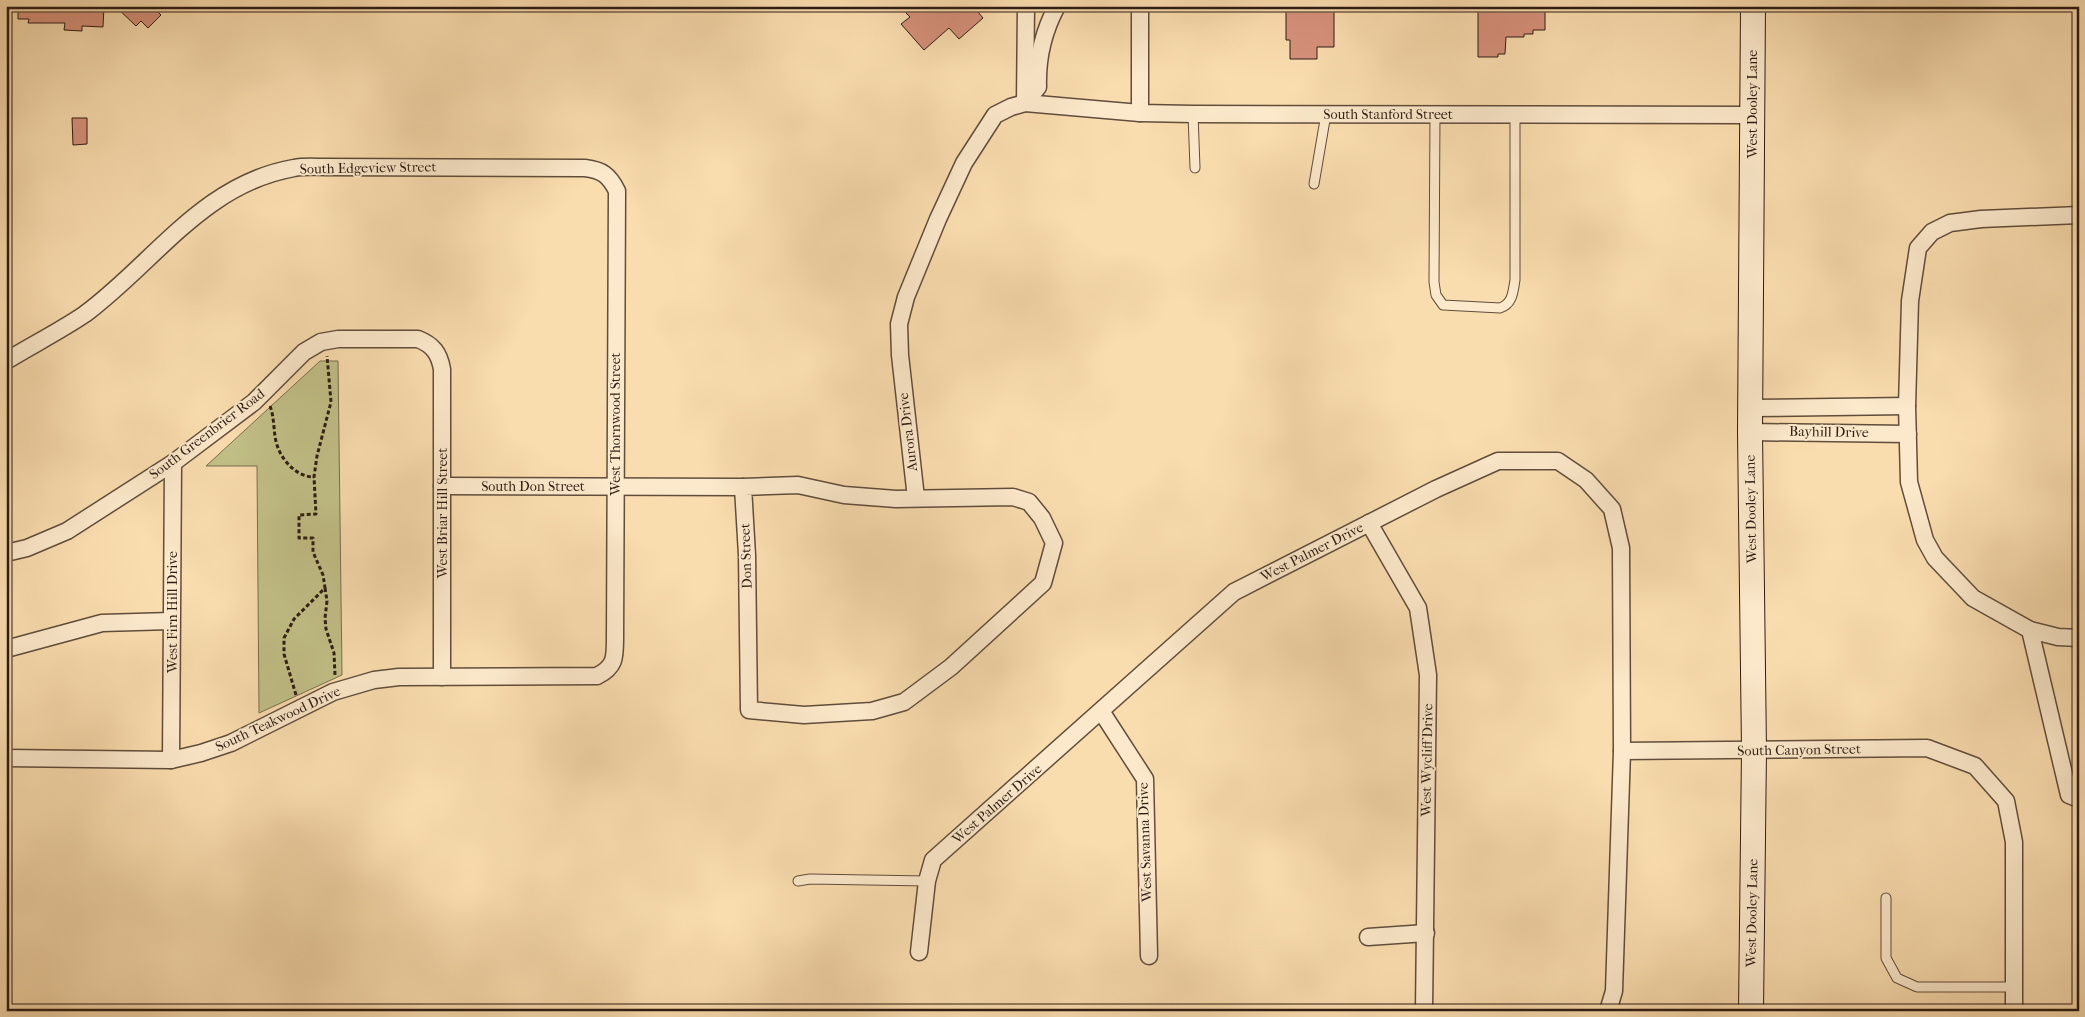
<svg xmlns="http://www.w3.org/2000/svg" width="2085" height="1017" font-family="'IM FELL French Canon',serif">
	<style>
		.green { fill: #c2c088; stroke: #786e4e }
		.building { fill: #d6917b; stroke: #2d1d14 }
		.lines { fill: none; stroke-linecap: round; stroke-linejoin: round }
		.lane-casing { stroke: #604d3b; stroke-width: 11 }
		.street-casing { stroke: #604d3b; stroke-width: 19 }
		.secondary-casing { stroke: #2d1d14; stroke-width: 26 }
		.path { stroke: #2d1d14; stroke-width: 3; stroke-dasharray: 4 2.5; stroke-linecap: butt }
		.lane { stroke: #fce9cb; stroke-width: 9 }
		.street { stroke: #fce9cb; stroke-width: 16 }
		.secondary { stroke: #fce9cb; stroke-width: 24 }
		.labels { text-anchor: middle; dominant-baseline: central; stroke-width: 4; stroke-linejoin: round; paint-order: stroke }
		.street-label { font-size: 14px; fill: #2d1d14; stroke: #fce9cb }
	</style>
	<rect width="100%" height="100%" fill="#faddaf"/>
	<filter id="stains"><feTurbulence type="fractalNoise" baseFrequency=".004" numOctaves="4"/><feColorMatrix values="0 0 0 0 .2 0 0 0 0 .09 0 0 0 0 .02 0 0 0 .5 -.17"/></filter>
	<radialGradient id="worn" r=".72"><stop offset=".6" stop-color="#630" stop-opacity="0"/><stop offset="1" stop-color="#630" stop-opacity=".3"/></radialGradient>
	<!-- green -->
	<polygon class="green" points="320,361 338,361 342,675 259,713 257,466 206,466"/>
	<!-- building -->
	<g class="building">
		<polygon points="18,6 104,6 103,27 82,26 82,31 64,30 65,23 28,23 29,19 18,19"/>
		<polygon points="115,6 155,6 154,8 161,15 148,28 141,21 136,26"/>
		<polygon points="914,6 973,6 983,18 959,39 949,28 924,50 901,24 910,17 906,13"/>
		<polygon points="1315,6 1334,6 1334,47 1317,47 1317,59 1290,59 1290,40 1286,40 1286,11 1315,11"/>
		<polygon points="1478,6 1545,6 1545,30 1533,30 1533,34 1524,34 1524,37 1506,37 1505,54 1498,54 1498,57 1478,57"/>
		<polygon points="72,118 87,118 87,144 73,145"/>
	</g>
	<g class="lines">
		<!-- lane casing -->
		<g class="lane-casing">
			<g id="lane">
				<polyline points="1193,114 1195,168"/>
				<path d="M1435,115L1434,282L1436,295L1443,305L1500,308C1513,304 1513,291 1515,280V115"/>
				<polyline points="1314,184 1326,114"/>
				<polyline points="798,881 810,879 927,881"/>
				<polyline points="1886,898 1886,958 1897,978 1917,987 2012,987"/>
			</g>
		</g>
		<!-- street casing -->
		<g class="street-casing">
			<g id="street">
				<polyline points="1140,6 1140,113"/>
				<path d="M1025,103L1038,87C1037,57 1043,32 1057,6"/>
				<polyline points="1025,103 1026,6"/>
				<polyline points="2079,215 1981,219 1950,223 1932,232 1918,248 1910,301 1907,406 1909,482 1925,540 1935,558 1973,598 2030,630 2058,637 2079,638"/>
				<path d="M6,361C32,345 60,331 85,314C155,262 203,184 294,168C304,166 315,167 325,167L585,168C602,170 609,175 617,191L615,639C615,658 615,667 597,676L399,677L374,680L333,692L231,743L201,753L171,760L6,758"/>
				<polyline points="1751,408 1907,406"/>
				<polyline points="1750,432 1908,434"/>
				<polygon points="798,485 844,495 896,499 1013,497 1029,502 1042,518 1054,543 1043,583 951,667 904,702 872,711 804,715 749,710 747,555 743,487"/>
				<polyline points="442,486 743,487"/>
				<polyline points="916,498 900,355 899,324 906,297 938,219 964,163 995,115 1011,107 1025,103 1140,113 1193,114 1752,115"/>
				<polyline points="1369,523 1418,608 1428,675 1424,1011"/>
				<path d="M6,553L27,548L67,531L173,463L254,402L304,352L321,342L338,339H418C433,345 439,353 442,369V677"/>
				<polyline points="2030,630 2069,795 2079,799"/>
				<polyline points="6,649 102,623 171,621"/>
				<polyline points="1101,711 1145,779 1149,956"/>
				<polyline points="171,760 173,463"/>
				<polyline points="1368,937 1426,933"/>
				<polyline points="919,952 927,881 933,860 1234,592 1436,489 1498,461 1558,461 1586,480 1612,509 1621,548 1622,751"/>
				<polyline points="1608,1011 1614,991 1622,751 1927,748 1975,766 2006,801 2014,842 2014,1011"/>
			</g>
		</g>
		<!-- secondary casing -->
		<g class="secondary-casing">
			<polyline id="secondary" points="1751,1011 1754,750 1750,432 1753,6"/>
		</g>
		<!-- path -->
		<g class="path">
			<path d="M270,406C275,419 273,433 277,445C282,461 297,477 314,477"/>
			<polyline points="325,588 327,601 325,618 326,629 334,653 335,675"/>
			<polyline points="296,695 284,654 284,638 294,619 325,588 323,575 313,552 313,538 299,538 299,515 316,514 314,477 317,456 331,402 327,356"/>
		</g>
		<!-- lane -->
		<use href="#lane" class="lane"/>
		<!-- street -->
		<use href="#street" class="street"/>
		<!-- secondary -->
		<use href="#secondary" class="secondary"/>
	</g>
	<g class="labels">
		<!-- street labels -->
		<g class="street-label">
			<text transform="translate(1752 104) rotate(-90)">West Dooley Lane</text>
			<text x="1388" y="114">South Stanford Street</text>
			<text transform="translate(368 168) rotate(-1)">South Edgeview Street</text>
			<text transform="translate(615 424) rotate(-90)">West Thornwood Street</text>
			<text transform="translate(908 432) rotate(-97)">Aurora Drive</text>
			<text transform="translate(1829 432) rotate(1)">Bayhill Drive</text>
			<text transform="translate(207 434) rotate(-37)">South Greenbrier Road</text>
			<text x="533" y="486">South Don Street</text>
			<text transform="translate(1751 509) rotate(-91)">West Dooley Lane</text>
			<text transform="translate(442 513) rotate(-90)">West Briar Hill Street</text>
			<text transform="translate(1312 552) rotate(-27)">West Palmer Drive</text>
			<text transform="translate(746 556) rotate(-92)">Don Street</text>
			<text transform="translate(172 612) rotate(-90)">West Firn Hill Drive</text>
			<text transform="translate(278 719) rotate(-25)">South Teakwood Drive</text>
			<text transform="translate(1799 750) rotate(-1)">South Canyon Street</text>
			<text transform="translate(1427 760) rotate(-89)">West Wycliff Drive</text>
			<text transform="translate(997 804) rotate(-41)">West Palmer Drive</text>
			<text transform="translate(1145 842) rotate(-92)">West Savanna Drive</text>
			<text transform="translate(1752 913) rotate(-89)">West Dooley Lane</text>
		</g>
	</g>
	<!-- margin -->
	<rect width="2085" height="1017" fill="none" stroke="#faddaf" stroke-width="25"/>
	<rect x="8" y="8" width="2070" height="1002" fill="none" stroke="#2d1d14" stroke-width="2.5"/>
	<rect x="12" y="12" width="2060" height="992" fill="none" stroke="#2d1d14"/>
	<rect width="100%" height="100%" filter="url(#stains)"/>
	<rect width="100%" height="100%" fill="url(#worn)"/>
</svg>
